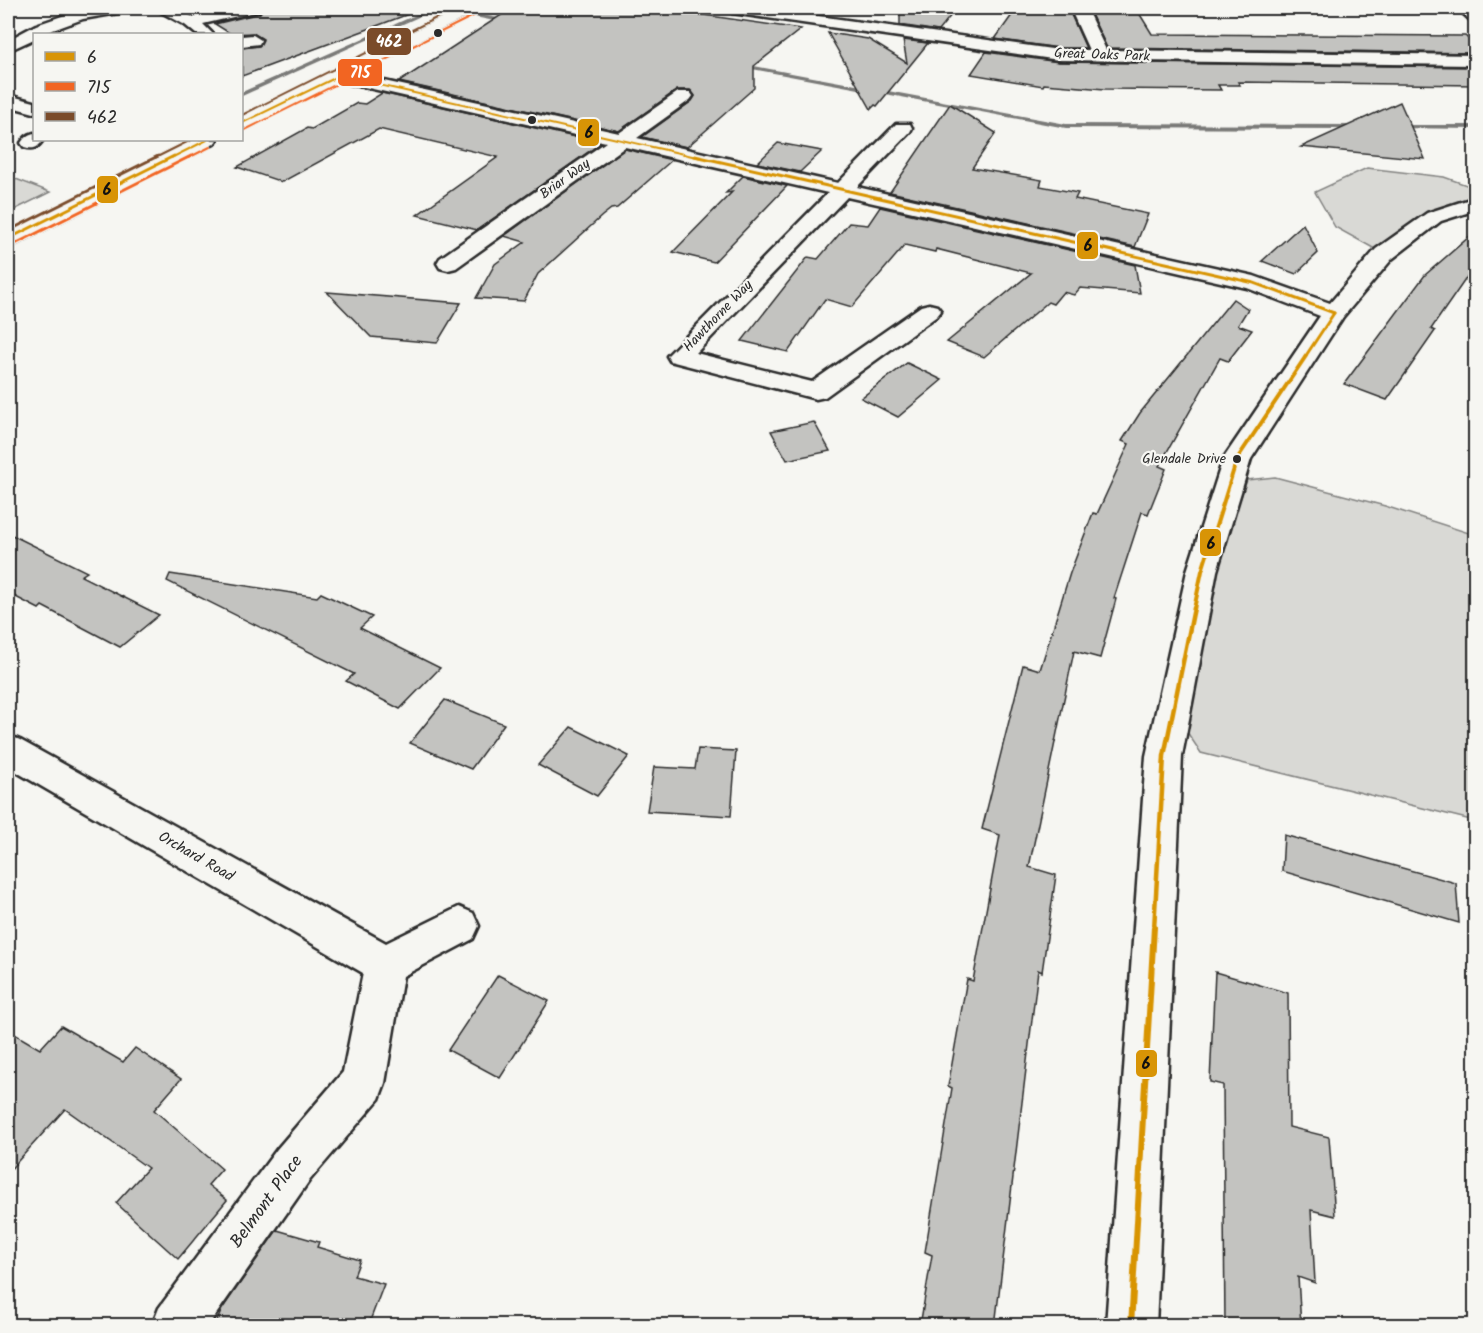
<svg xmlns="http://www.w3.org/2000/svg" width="1483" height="1333" font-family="Kalam,sans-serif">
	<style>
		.green { fill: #d9d9d5; stroke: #828280; stroke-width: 1.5 }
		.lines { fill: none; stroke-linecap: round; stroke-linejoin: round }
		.stream { fill: #7a7a78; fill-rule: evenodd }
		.building { fill: #c3c3c0; stroke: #2b2b2b; stroke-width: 1.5 }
		.minor-casing { stroke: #2b2b2b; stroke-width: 5 }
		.major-casing { stroke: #2b2b2b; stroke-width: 5 }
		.minor { fill: #f6f6f2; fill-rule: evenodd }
		.major { fill: #f6f6f2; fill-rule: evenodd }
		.bus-1-far4-casing { stroke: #f6f6f2; stroke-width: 4.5 }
		.bus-1-far3-casing { stroke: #f6f6f2; stroke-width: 6 }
		.bus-1-far2-casing { stroke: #f6f6f2; stroke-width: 8 }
		.bus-1-far1-casing { stroke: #f6f6f2; stroke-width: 9 }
		.bus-1-casing { stroke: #f6f6f2; stroke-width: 10 }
		.bus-2-far1-casing { stroke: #f6f6f2; stroke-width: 4.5 }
		.bus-2-casing { stroke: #f6f6f2; stroke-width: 6 }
		.bus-3-far1-casing { stroke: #f6f6f2; stroke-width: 4.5 }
		.bus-3-casing { stroke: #f6f6f2; stroke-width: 6 }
		.bus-1-far4 { stroke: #d89406; stroke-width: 2 }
		.bus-1-far3 { stroke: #d89406; stroke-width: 3 }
		.bus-1-far2 { stroke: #d89406; stroke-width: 4 }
		.bus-1-far1 { stroke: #d89406; stroke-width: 4.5 }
		.bus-1 { stroke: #d89406; stroke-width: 6 }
		.bus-2-far1 { stroke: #f26522; stroke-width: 2 }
		.bus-2 { stroke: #f26522; stroke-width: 3 }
		.bus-3-far1 { stroke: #7a4b2a; stroke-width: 2 }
		.bus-3 { stroke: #7a4b2a; stroke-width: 3 }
		.bus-dot { fill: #2b2b2b; stroke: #f6f6f2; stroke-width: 2 }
		.labels { text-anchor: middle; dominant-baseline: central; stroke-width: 4.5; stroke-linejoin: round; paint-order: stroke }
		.far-street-label { font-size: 14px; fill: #2b2b2b; stroke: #f6f6f2 }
		.bus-label { font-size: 14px; fill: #2b2b2b; stroke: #f6f6f2; text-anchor: end }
		.street-label { font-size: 15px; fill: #2b2b2b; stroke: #f6f6f2 }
		.near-street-label { font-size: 18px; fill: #2b2b2b; stroke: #f6f6f2 }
		.line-badge { stroke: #f6f6f2; stroke-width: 2 }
		.badge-label { font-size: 16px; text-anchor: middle; font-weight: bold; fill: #fff }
		.pale-badge-label { font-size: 16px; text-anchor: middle; font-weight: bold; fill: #111 }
	</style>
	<rect width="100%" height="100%" fill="#f6f6f2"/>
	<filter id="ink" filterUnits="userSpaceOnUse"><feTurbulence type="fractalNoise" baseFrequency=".0167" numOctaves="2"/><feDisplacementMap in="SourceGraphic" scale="12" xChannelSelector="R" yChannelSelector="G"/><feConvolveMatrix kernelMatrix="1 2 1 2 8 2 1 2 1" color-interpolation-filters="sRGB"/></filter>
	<g filter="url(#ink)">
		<!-- green -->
		<g class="green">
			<polygon points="1367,168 1444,177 1475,188 1475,203 1434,217 1384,254 1335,227 1315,192"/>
			<polygon points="8,176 50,192 8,213"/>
			<polygon points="1275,477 1385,506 1475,535 1475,821 1201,753 1181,723 1204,601 1247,480"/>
		</g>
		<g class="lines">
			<!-- stream -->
			<g class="stream">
				<polygon points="418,14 423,15 242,96 242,92"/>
				<polygon points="477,14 509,20 512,22 509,24 475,17"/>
				<polygon points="738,63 1066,124 1360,125 1363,127 1360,129 1066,128 736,66 735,65"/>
				<polygon points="1396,125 1476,125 1476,129 1394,128 1393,127"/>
			</g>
		</g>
		<!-- building -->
		<g class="building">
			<polygon points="263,8 413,8 414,12 242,76 242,48 259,46 263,39 253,33 231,34 215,24 260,13"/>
			<polygon points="512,8 655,8 801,29 754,66 754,88 687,147 642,137 692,101 695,96 690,90 677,90 619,131 399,82"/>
			<polygon points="900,8 957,8 938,31 900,25"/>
			<polygon points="1017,8 1068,8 1086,48 1059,48 995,39"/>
			<polygon points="1088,8 1136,8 1152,34 1465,36 1476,46 1476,53 1107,48"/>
			<polygon points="828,33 868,39 907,63 903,40 928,43 877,106 875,105 871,109"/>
			<polygon points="986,52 1059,62 1476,67 1476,85 1238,82 1240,85 1218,85 1221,90 1105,89 1044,84 1043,86 971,74"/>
			<polygon points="382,93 601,143 477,230 417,215 498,157 379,129 282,182 237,167 307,128 312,129 357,103 365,104"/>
			<polygon points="1400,102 1425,159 1301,147"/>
			<polygon points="950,104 996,133 972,168 1042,180 1040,186 1078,193 1075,199 1148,214 1135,247 890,192"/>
			<polygon points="778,143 822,151 800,172 757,163"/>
			<polygon points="625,149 672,160 617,208 611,209 602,216 538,274 524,301 476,298 495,264 525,242 504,236"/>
			<polygon points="743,176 787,186 714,262 673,252 732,192 726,193"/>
			<polygon points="880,207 1135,265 1140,293 1080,288 1074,295 1063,292 1053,304 1048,302 984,357 947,342 1031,273 936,249 935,252 905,245 852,307 825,299 788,352 742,341 808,257 818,259 849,223 868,225"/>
			<polygon points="1303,224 1318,253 1296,274 1262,261"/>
			<polygon points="1476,231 1476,264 1431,329 1435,331 1387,400 1344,384 1425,275"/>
			<polygon points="327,292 461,303 437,343 371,337"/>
			<polygon points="1233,299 1248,309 1238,325 1252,330 1228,361 1220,358 1159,466 1166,469 1148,514 1142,512 1114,598 1116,599 1100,658 1074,651 1029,867 1056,875 1042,972 1038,970 995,1326 920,1326 932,1255 925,1252 952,1088 948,1086 967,979 973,981 1000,835 982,829 1023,665 1040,670 1070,573 1093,513 1097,514 1129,444 1122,441 1140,413"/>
			<polygon points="907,363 942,380 898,417 861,398"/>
			<polygon points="814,422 830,451 787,460 771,431"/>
			<polygon points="8,533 87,572 81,576 159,615 120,647 42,606 39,609 8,593"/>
			<polygon points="170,574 317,597 321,593 372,617 360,628 440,668 400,709 346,681 354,674 167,581"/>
			<polygon points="445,700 504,724 471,769 410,743"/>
			<polygon points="571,727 629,756 597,796 538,765"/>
			<polygon points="698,749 736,751 731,816 647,811 654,767 695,769"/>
			<polygon points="1284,835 1456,883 1459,923 1282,871"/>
			<polygon points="1215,972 1288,993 1289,1127 1329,1137 1335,1216 1311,1210 1315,1283 1298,1277 1301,1326 1225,1326 1223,1085 1210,1082"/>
			<polygon points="498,975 549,1001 500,1078 448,1050"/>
			<polygon points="61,1026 123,1062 135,1048 181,1079 154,1110 222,1169 208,1185 227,1200 178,1259 116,1203 148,1168 65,1109 8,1172 8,1030 40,1049"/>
			<polygon points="277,1230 319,1242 317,1247 360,1260 354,1276 384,1284 368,1326 215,1326 222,1309"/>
		</g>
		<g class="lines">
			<!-- minor casing -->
			<g class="minor-casing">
				<g id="minor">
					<polygon points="63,8 132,8 130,11 83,19 42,34 34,34 34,39 8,51 8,40 36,25 68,14"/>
					<polygon points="154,8 173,8 193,17 234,8 261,8 259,11 203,24 213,34 196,34 185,25"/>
					<polygon points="724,8 762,8 1059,50 1089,50 1070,8 1086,8 1106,50 1476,55 1476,65 1059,60 732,13"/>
					<polygon points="1457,8 1474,8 1476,22 1470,20"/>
					<polygon points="253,35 261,40 259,44 242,46 242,36"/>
					<polygon points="339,71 619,133 678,92 690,92 693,96 690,100 637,138 838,183 896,124 910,124 912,128 910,132 857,187 1254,276 1330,303 1376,249 1427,213 1476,197 1476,210 1441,221 1392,259 1343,317 1251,459 1217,571 1182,756 1156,1326 1106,1326 1146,756 1187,571 1223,459 1320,316 1247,288 847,197 696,353 812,382 921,306 929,304 937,306 941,311 937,316 825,397 816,399 670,361 667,356 828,193 625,147 456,268 448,270 440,268 437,263 440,258 606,142 333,80 330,76 333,72"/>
					<polygon points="8,95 34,102 34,113 8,106"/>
					<path d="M34,133V140H43C38,148 34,150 24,147L21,143C25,137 27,135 34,133Z"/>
					<polygon points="8,735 20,740 386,943 459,907 473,913 479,926 473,939 403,976 385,1083 379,1099 309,1181 208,1326 152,1326 159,1308 277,1149 343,1072 363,973 8,767"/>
				</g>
			</g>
			<!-- major casing -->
			<g class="major-casing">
				<g id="major">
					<polygon points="461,8 480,8 478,11 249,127 242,128 242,116"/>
					<polygon points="193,140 217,140 214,144 16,244 8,245 8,231"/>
				</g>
			</g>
			<!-- minor -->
			<use href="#minor" class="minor"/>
			<!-- major -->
			<use href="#major" class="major"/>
			<!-- bus-1-far4 casing -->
			<g class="bus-1-far4-casing">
				<g id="bus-1-far4">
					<polyline points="339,76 701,158"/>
					<polyline points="242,123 339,76"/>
					<polyline points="171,158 207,140"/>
				</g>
			</g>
			<!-- bus-1-far3 casing -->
			<g class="bus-1-far3-casing">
				<g id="bus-1-far3">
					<polyline points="695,156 1254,283 1334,313"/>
					<polyline points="8,239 174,156"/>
					<polyline points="1305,357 1334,313"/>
				</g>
			</g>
			<!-- bus-1-far2 casing -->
			<g class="bus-1-far2-casing">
				<polyline id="bus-1-far2" points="1194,609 1202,571 1237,459 1306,356"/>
			</g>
			<!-- bus-1-far1 casing -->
			<g class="bus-1-far1-casing">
				<polyline id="bus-1-far1" points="1154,929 1164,756 1194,608"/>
			</g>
			<!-- bus-1 casing -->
			<g class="bus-1-casing">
				<polyline id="bus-1" points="1131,1326 1154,927"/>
			</g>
			<!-- bus-2-far1 casing -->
			<g class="bus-2-far1-casing">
				<g id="bus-2-far1">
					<polyline points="245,130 475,15"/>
					<polyline points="188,158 210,147"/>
				</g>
			</g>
			<!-- bus-2 casing -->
			<g class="bus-2-casing">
				<polyline id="bus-2" points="11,246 191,156"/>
			</g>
			<!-- bus-3-far1 casing -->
			<g class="bus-3-far1-casing">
				<g id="bus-3-far1">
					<polyline points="242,115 456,8"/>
					<polyline points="155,158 191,140"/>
				</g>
			</g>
			<!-- bus-3 casing -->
			<g class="bus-3-casing">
				<polyline id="bus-3" points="8,231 158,156"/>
			</g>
			<!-- bus-1-far4 -->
			<use href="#bus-1-far4" class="bus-1-far4"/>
			<!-- bus-1-far3 -->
			<use href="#bus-1-far3" class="bus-1-far3"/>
			<!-- bus-1-far2 -->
			<use href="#bus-1-far2" class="bus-1-far2"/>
			<!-- bus-1-far1 -->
			<use href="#bus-1-far1" class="bus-1-far1"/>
			<!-- bus-1 -->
			<use href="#bus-1" class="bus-1"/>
			<!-- bus-2-far1 -->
			<use href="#bus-2-far1" class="bus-2-far1"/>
			<!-- bus-2 -->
			<use href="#bus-2" class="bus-2"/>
			<!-- bus-3-far1 -->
			<use href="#bus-3-far1" class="bus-3-far1"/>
			<!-- bus-3 -->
			<use href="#bus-3" class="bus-3"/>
		</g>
	</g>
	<!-- markers -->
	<g class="bus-dot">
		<circle cx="438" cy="33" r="5"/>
		<circle cx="532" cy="120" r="5"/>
		<circle cx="1237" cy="459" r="5"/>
	</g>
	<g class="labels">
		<!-- far-street labels -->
		<g class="far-street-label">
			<text transform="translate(1102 55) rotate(2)">Great Oaks Park</text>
			<text transform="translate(565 179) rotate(-36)">Briar Way</text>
			<text transform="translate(718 316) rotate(-46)">Hawthorne Way</text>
		</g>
		<!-- bus labels -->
		<g class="bus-label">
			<text x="1226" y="459">Glendale Drive</text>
		</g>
		<!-- street labels -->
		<g class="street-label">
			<text transform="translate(196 857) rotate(30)">Orchard Road</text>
		</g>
		<!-- near-street labels -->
		<g class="near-street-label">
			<text transform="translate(267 1202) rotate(-54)">Belmont Place</text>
		</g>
	</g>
	<g class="line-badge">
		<rect x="366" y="27" width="46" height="29" rx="6" fill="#7a4b2a"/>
		<rect x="337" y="58" width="46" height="29" rx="6" fill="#f26522"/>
		<rect x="577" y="118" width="23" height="29" rx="6" fill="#d89406"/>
		<rect x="96" y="175" width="23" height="29" rx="6" fill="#d89406"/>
		<rect x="1076" y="231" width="23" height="29" rx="6" fill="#d89406"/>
		<rect x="1199" y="528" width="23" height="29" rx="6" fill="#d89406"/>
		<rect x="1135" y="1049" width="23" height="29" rx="6" fill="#d89406"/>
	</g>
	<g class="badge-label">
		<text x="389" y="47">462</text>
		<text x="360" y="78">715</text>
	</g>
	<g class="pale-badge-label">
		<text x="589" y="138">6</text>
		<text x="107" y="195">6</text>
		<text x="1088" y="251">6</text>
		<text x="1211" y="549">6</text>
		<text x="1146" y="1069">6</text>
	</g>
	<!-- margin -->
	<rect width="1483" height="1333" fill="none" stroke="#f6f6f2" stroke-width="30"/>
	<rect x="15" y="15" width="1453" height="1303" fill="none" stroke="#2b2b2b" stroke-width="2" filter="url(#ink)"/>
	<!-- legend -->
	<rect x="33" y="33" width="210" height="108" fill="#f6f6f2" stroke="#a5a5a2" stroke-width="1.5"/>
	<rect x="45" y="52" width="30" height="9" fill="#d89406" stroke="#a5a5a2" stroke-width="1.5"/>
	<text x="87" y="63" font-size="18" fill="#2b2b2b">6</text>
	<rect x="45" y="82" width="30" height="9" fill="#f26522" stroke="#a5a5a2" stroke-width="1.5"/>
	<text x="87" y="93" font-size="18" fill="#2b2b2b">715</text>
	<rect x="45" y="112" width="30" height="9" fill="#7a4b2a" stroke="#a5a5a2" stroke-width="1.5"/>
	<text x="87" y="123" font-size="18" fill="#2b2b2b">462</text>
</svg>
